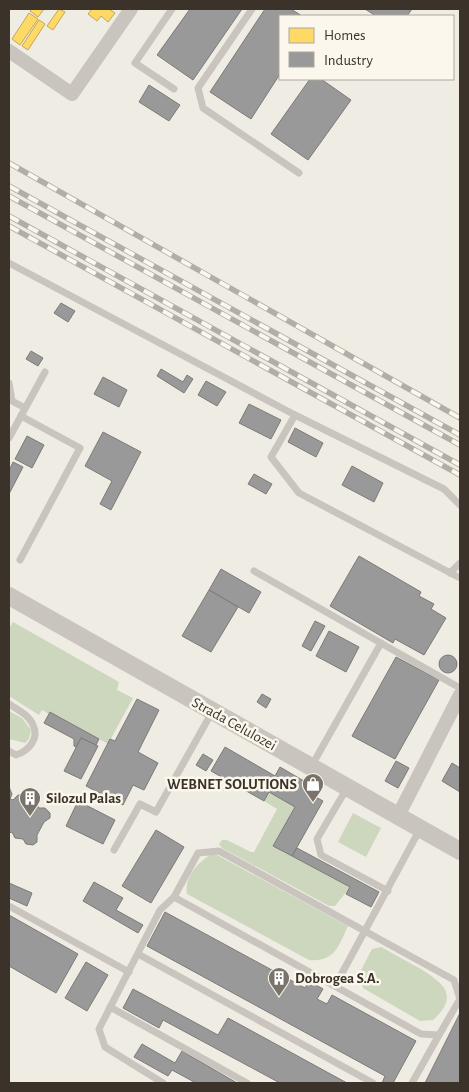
<svg xmlns="http://www.w3.org/2000/svg" width="469" height="1092" font-family="'Alegreya Sans',sans-serif">
	<style>
		.green { fill: #cdd7be }
		.homes { fill: #ffd966; stroke: #c4a754 }
		.industry { fill: #999; stroke: #7d7a78 }
		.lines { fill: none; stroke-linecap: round; stroke-linejoin: round }
		.service { stroke: #c9c4bd; stroke-width: 7 }
		.minor { stroke: #c9c4bd; stroke-width: 14 }
		.tertiary { stroke: #c9c4bd; stroke-width: 18 }
		.rail-casing { stroke: #b1ada7; stroke-width: 5.5 }
		.rail { stroke: #fbf7ec; stroke-width: 4; stroke-dasharray: 11; stroke-linecap: butt }
		.labels { text-anchor: middle; dominant-baseline: central; stroke-width: 5; stroke-linejoin: round; paint-order: stroke }
		.street-label { font-size: 15px; fill: #3b322a; stroke: #fbf7ec }
		.poi-label { font-size: 15px; font-weight: bold; fill: #3b322a; stroke: #fbf7ec; text-anchor: start }
	</style>
	<rect width="100%" height="100%" fill="#efece4"/>
	<!-- green -->
	<g class="green">
		<polygon points="13,622 119,682 117,690 133,698 108,744 51,712 49,714 42,710 39,715 9,696 9,629"/>
		<polygon points="9,711 22,718 31,730 29,739 25,743 9,739"/>
		<polygon points="269,792 295,807 273,846 350,887 335,906 329,906 222,848 219,844 222,840 227,840 251,852 254,852 277,809 264,801"/>
		<polygon points="353,813 381,828 366,857 338,842"/>
		<path d="M210,855H217L348,926C338,947 335,962 309,960L187,894C184,878 197,863 210,855Z"/>
		<path d="M381,947C394,954 406,961 419,968C442,982 461,995 433,1020L420,1021L363,988L359,974L372,949Z"/>
	</g>
	<!-- homes -->
	<g class="homes">
		<polygon points="32,9 44,9 38,17 30,11"/>
		<polygon points="59,9 65,12 53,30 47,26"/>
		<polygon points="92,9 109,9 115,13 108,22 101,16 97,21 88,14"/>
		<polygon points="29,13 38,19 20,45 12,39"/>
		<polygon points="39,20 45,24 28,50 22,46"/>
	</g>
	<!-- industry -->
	<g class="industry">
		<polygon points="190,9 242,9 193,80 157,55"/>
		<polygon points="265,9 291,9 302,16 280,16 280,74 251,119 210,92"/>
		<polygon points="365,9 412,9 407,16 376,16"/>
		<polygon points="310,79 321,79 351,100 308,160 271,134"/>
		<polygon points="149,85 180,105 169,121 139,102"/>
		<polygon points="61,303 75,311 68,322 54,313"/>
		<polygon points="31,351 43,358 38,366 26,359"/>
		<polygon points="161,369 183,382 187,375 193,379 184,393 157,376"/>
		<polygon points="103,377 127,390 119,407 94,394"/>
		<polygon points="206,381 226,392 217,406 198,395"/>
		<polygon points="249,404 281,420 271,439 239,423"/>
		<polygon points="295,428 323,443 316,457 288,442"/>
		<polygon points="103,432 141,452 111,510 100,504 112,481 85,466"/>
		<polygon points="27,436 44,445 32,468 15,459"/>
		<polygon points="13,462 23,467 9,494 9,471"/>
		<polygon points="352,466 383,483 374,502 342,485"/>
		<polygon points="254,474 272,484 266,494 248,484"/>
		<polygon points="359,556 421,592 419,596 434,604 431,609 446,618 424,655 395,639 393,643 330,606"/>
		<polygon points="221,569 261,592 249,613 209,590"/>
		<polygon points="209,590 238,607 211,652 182,636"/>
		<polygon points="315,621 325,626 311,651 302,646"/>
		<polygon points="329,631 359,647 346,672 316,656"/>
		<circle cx="448" cy="664" r="9"/>
		<polygon points="396,657 439,680 395,759 352,736"/>
		<polygon points="262,694 271,699 266,708 257,702"/>
		<polygon points="137,699 159,710 138,752 158,763 144,790 133,785 123,805 86,786 110,739 115,741"/>
		<polygon points="50,712 99,739 96,745 81,738 76,747 74,746 74,739 44,723"/>
		<polygon points="81,738 98,746 81,779 64,771"/>
		<polygon points="225,747 275,776 280,767 309,784 305,791 323,801 292,856 273,846 295,807 269,792 264,801 211,771"/>
		<polygon points="203,754 213,760 206,771 196,765"/>
		<polygon points="396,761 409,768 398,788 385,781"/>
		<polygon points="452,763 460,768 460,792 442,781"/>
		<polygon points="9,787 12,794 10,799 13,800 18,795 23,795 28,802 34,801 39,808 45,808 50,813 50,818 44,822 37,835 37,842 33,845 26,844 23,839 15,838 12,832 9,833"/>
		<polygon points="78,801 115,820 103,844 66,826"/>
		<polygon points="156,830 184,847 151,903 122,886"/>
		<polygon points="297,848 379,892 371,907 346,894 350,887 292,856"/>
		<polygon points="94,882 123,898 116,910 143,925 138,933 83,901"/>
		<polygon points="9,883 32,893 27,906 9,898"/>
		<polygon points="165,912 305,988 309,981 323,989 317,999 327,1004 332,995 416,1041 393,1083 382,1083 385,1076 147,946"/>
		<polygon points="9,915 78,954 56,993 9,966"/>
		<polygon points="86,962 108,975 87,1011 65,998"/>
		<polygon points="133,989 218,1035 228,1018 347,1083 280,1083 163,1020 159,1028 123,1008"/>
		<polygon points="460,1013 460,1083 425,1083"/>
		<polygon points="142,1044 175,1063 182,1051 237,1083 196,1083 172,1070 168,1076 134,1057"/>
	</g>
	<g class="lines">
		<!-- service -->
		<g class="service">
			<polyline points="172,9 135,63 174,89"/>
			<polyline points="252,9 198,88 203,108 299,173"/>
			<polyline points="9,263 295,415 444,489 460,505"/>
			<polyline points="9,383 12,401 25,408"/>
			<polyline points="295,415 271,457 299,493 460,578"/>
			<polyline points="9,438 45,372"/>
			<polyline points="20,560 80,448 21,416"/>
			<polyline points="254,571 460,688"/>
			<polyline points="450,573 460,563"/>
			<path d="M9,704C17,709 29,715 33,725C40,739 28,751 16,755L9,751"/>
			<polyline points="311,767 381,643"/>
			<polyline points="347,788 317,839 321,855 388,891"/>
			<polyline points="114,850 140,804 156,812 212,712"/>
			<polyline points="174,897 421,1034 439,1035 460,999"/>
			<polyline points="9,906 129,972"/>
			<polyline points="138,954 373,1083"/>
			<polyline points="335,986 420,829"/>
			<polyline points="110,1007 247,1083"/>
			<polyline points="163,1083 105,1047 99,1029 160,910 174,897 198,853 219,851 454,980 460,999"/>
			<polyline points="412,1083 439,1035"/>
		</g>
		<!-- minor -->
		<g class="minor">
			<polyline points="9,51 72,94 131,9"/>
			<polyline points="398,816 460,695"/>
		</g>
		<!-- tertiary -->
		<polyline class="tertiary" points="9,596 460,851"/>
		<!-- rail casing -->
		<g class="rail-casing">
			<g id="rail">
				<polyline points="9,163 460,418"/>
				<polyline points="9,186 460,435"/>
				<polyline points="9,196 460,445"/>
				<polyline points="9,216 460,465"/>
				<polyline points="9,226 460,475"/>
			</g>
		</g>
		<!-- rail -->
		<use href="#rail" class="rail"/>
	</g>
	<!-- icons -->
	<defs>
		<g id="shop-pin" transform="scale(1.125)"><path d="M0 17L-7.5 6A9.5 9.5 0 1 1 7.5 6Z" fill="#7a736b" stroke="#fbf7ec"/><path d="M-5-2.5h2.3a2.7 3.5 0 0 1 5.4 0H5L5.5 6h-11ZM-1.5-2.5h3a1.5 2.3 0 0 0-3 0Z" fill="#fff"/></g>
		<g id="building-pin" transform="scale(1.125)"><path d="M0 17L-7.5 6A9.5 9.5 0 1 1 7.5 6Z" fill="#7a736b" stroke="#fbf7ec"/><path d="M-4-6H4V6H1V3H-1V6H-4ZM-2.5-4.3h1.7v1.8h-1.7ZM.8-4.3h1.7v1.8H.8ZM-2.5-1h1.7V.8h-1.7ZM.8-1h1.7V.8H.8Z" fill="#fff"/></g>
	</defs>
	<g fill-rule="evenodd">
		<use href="#shop-pin" x="313" y="784"/>
		<use href="#building-pin" x="30" y="798"/>
		<use href="#building-pin" x="279" y="978"/>
	</g>
	<g class="labels">
		<!-- street labels -->
		<g class="street-label">
			<text transform="translate(234 724) rotate(29)">Strada Celulozei</text>
		</g>
		<!-- poi labels -->
		<g class="poi-label">
			<text x="297" y="784" text-anchor="end">WEBNET SOLUTIONS</text>
			<text x="46" y="798">Silozul Palas</text>
			<text x="295" y="978">Dobrogea S.A.</text>
		</g>
	</g>
	<!-- border -->
	<rect width="469" height="1092" fill="none" stroke="#3b322a" stroke-width="20"/>
	<!-- legend -->
	<rect x="279" y="15" width="175" height="65" fill="#fbf7ec" stroke="#aea89e"/>
	<rect x="289" y="28" width="25" height="15" fill="#ffd966" stroke="#aea89e"/>
	<text x="324" y="40" font-size="15" fill="#3b322a">Homes</text>
	<rect x="289" y="52" width="25" height="15" fill="#999999" stroke="#aea89e"/>
	<text x="324" y="65" font-size="15" fill="#3b322a">Industry</text>
</svg>
